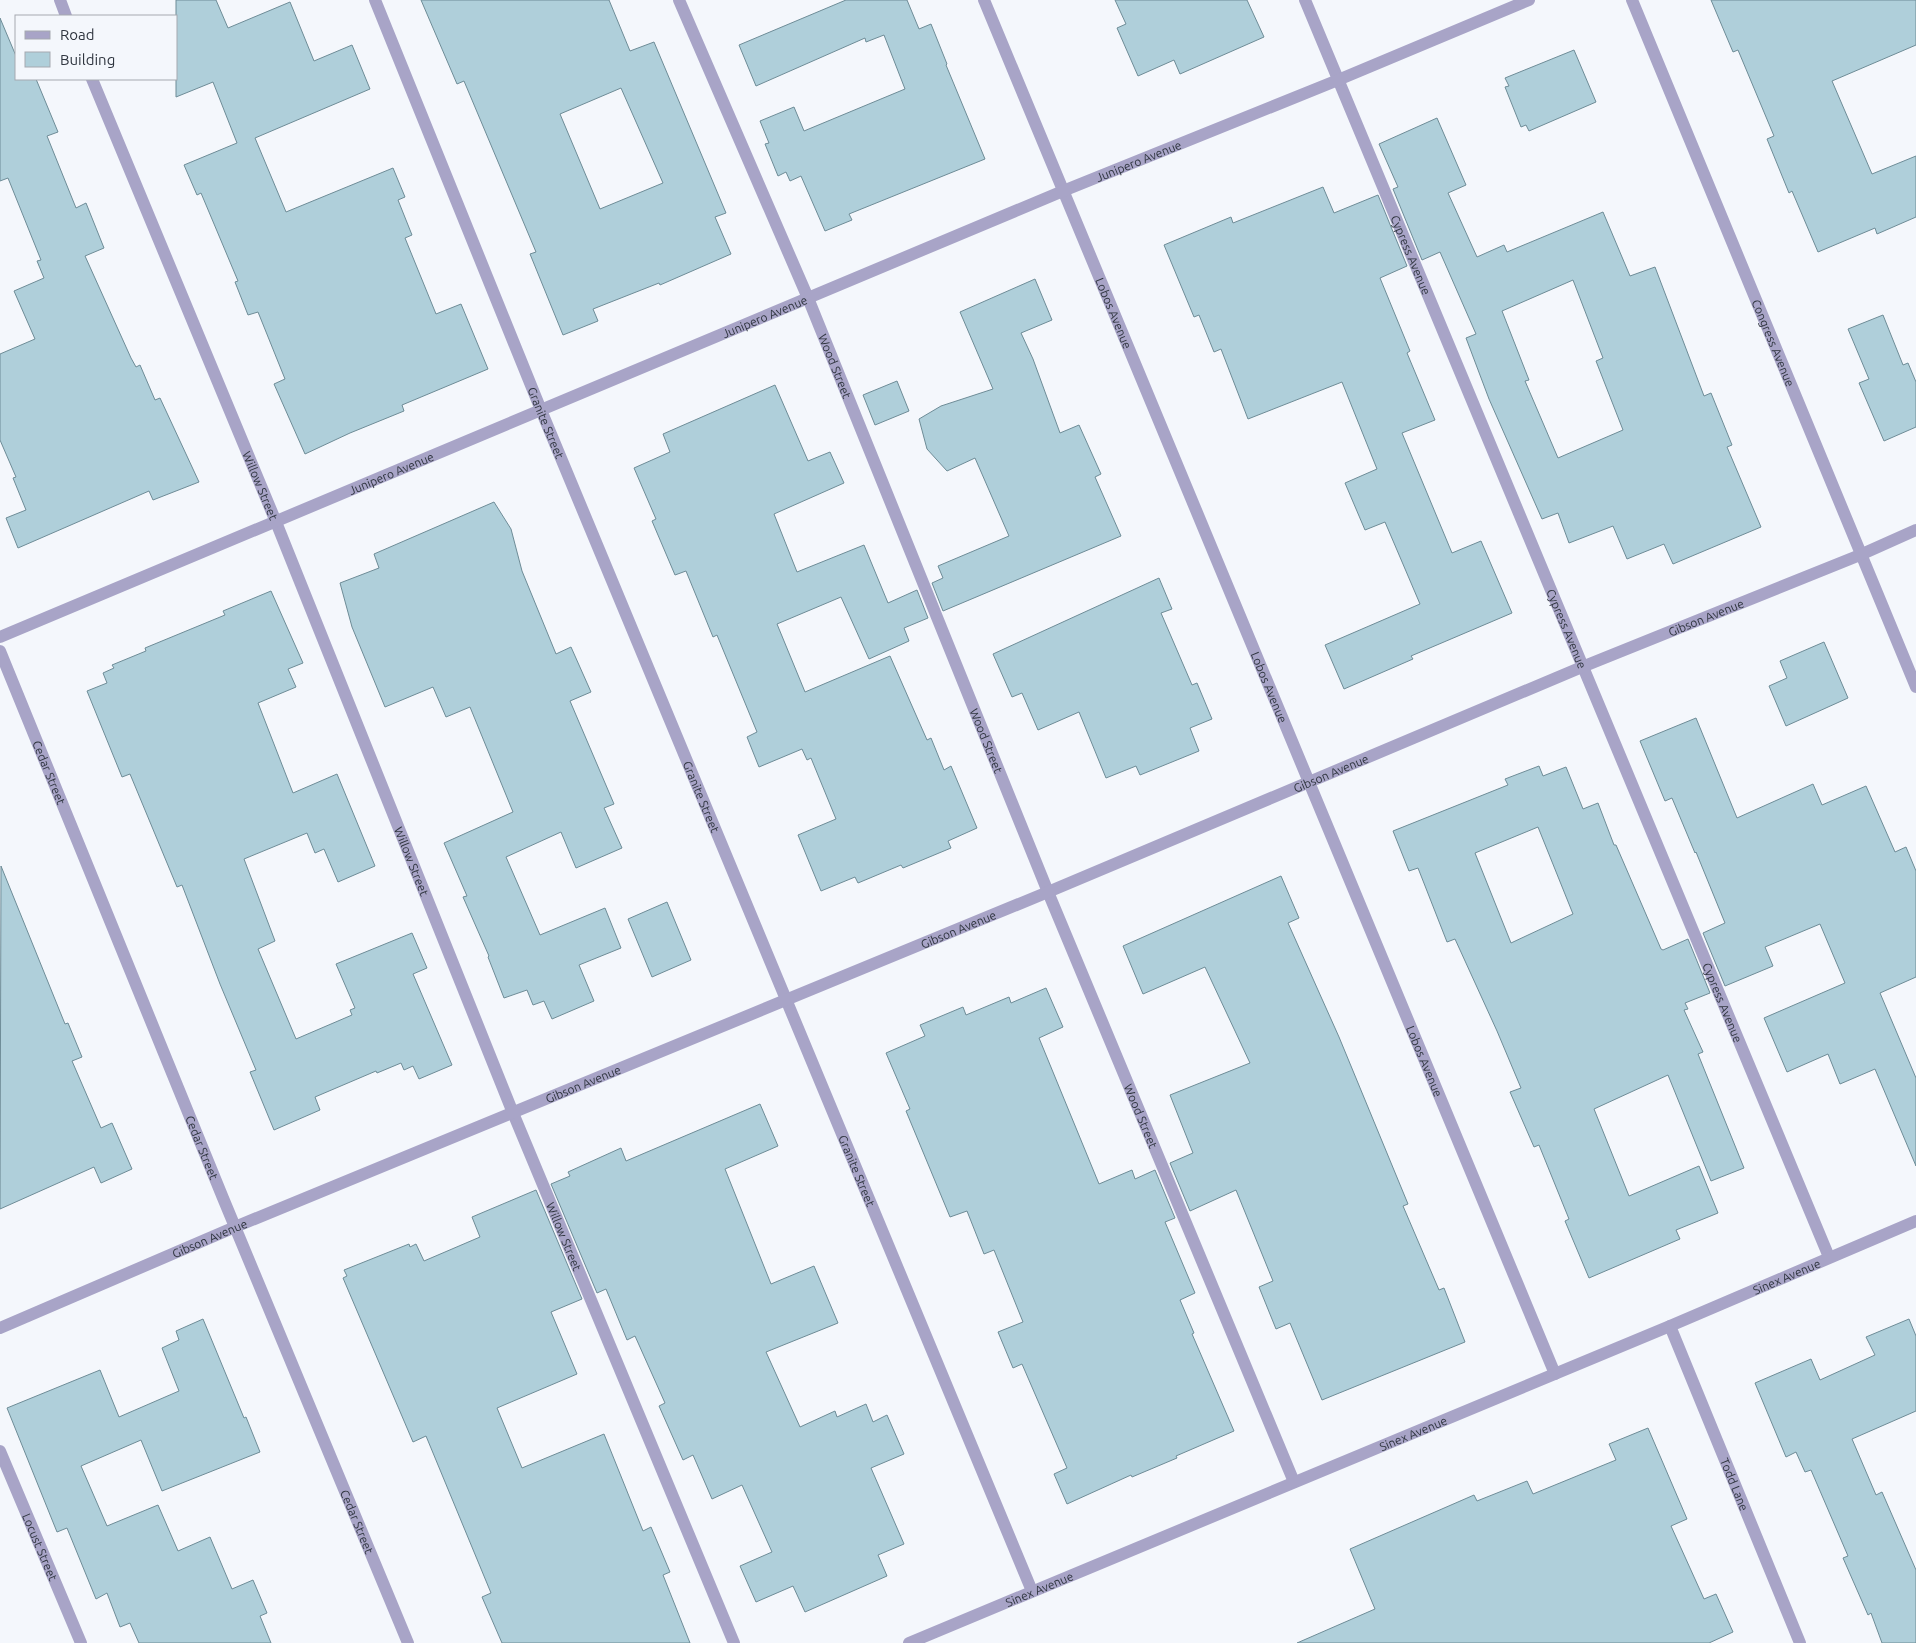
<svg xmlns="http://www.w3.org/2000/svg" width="1916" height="1643" font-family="Ubuntu,sans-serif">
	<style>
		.building { fill: #afcfda; stroke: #6e8c97; fill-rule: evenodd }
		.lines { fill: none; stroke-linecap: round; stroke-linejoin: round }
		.minor { stroke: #a8a4c7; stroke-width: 12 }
		.labels { text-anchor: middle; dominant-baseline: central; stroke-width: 4; stroke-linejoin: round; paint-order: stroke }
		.street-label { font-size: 12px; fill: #2f353f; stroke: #f4f7fc }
	</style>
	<rect width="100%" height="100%" fill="#f4f7fc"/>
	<!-- building -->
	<g class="building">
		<polygon points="176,0 216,0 228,28 290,2 314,61 352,45 370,89 255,138 286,212 393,168 405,197 398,200 412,235 405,238 436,314 461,304 488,369 402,405 404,411 350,433 305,454 274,384 285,379 258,312 248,315 235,282 238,281 201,193 197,195 184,165 237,143 213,82 176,97"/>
		<path d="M421,0H609L630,51L654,42L726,213L715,217L731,254L660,285L659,283L593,309L598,321L563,335L530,254L536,252L464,81L457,84ZM621,88L663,183L600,209L560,114Z"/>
		<polygon points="846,0 907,0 919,29 931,24 947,64 946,65 985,159 849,214 852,220 825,231 801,176 790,181 786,172 778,176 765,144 769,143 760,121 794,107 804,131 905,89 884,35 866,42 865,38 756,86 739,45"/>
		<polygon points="1115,0 1247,0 1264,37 1180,74 1174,60 1138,76 1117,28 1126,24"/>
		<polygon points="1711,0 1916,0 1916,45 1832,81 1872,174 1916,156 1916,217 1877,234 1875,228 1818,252 1792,191 1789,193 1767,139 1774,136 1738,50 1733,52"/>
		<polygon points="0,18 16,56 16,79 36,79 58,132 47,136 76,208 86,203 104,248 85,256 131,358 136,367 140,365 155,400 160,398 199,482 153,500 149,491 18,548 6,518 26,510 13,478 16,477 0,440 0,354 35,339 14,291 44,278 37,261 41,260 8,178 0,181"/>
		<polygon points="1574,50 1596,102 1529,131 1526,125 1521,127 1505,87 1509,86 1505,78"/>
		<path d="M1437,118L1466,185L1448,193L1477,257L1504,245L1507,252L1603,212L1630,276L1655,267L1704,396L1711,393L1732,445L1727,447L1761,527L1673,564L1664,544L1627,559L1613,526L1569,543L1558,513L1542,519L1489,399L1466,338L1476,334L1440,252L1422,260L1393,189L1398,187L1379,144ZM1573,280L1603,358L1596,361L1623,430L1558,458L1525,381L1529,380L1502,311Z"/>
		<polygon points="1323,187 1334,213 1378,195 1407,266 1380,278 1410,351 1407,353 1435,420 1402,433 1452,553 1481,541 1512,613 1411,656 1413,659 1344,689 1325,645 1420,604 1385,522 1365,530 1345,483 1377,469 1342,382 1248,419 1221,349 1214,352 1199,315 1194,317 1164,245 1231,217 1233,223"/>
		<polygon points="1035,279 1052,320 1021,333 1033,359 1060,433 1079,425 1101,474 1095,477 1121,536 943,611 932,583 943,578 938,566 1009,536 975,458 947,471 927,449 919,419 941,406 993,389 960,312"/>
		<polygon points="1883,315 1903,365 1908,363 1916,382 1916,427 1884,441 1859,383 1869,379 1848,329"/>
		<polygon points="897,381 909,411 875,425 863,395"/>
		<polygon points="775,385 808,461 830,452 844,483 774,514 797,572 864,545 888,603 917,590 928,618 904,628 909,641 869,659 841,597 777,624 805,692 890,656 927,740 931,738 944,770 951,766 977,828 948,841 951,848 903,868 901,865 858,883 855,877 821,891 798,835 836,819 811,758 807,760 802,749 759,767 747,737 757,732 717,635 713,637 686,571 675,575 652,521 656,519 634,468 670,452 663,434"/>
		<polygon points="494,502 511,529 522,571 556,654 571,647 591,692 570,701 614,804 604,808 622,848 576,868 561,832 506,857 540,935 605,908 621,948 579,965 594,1001 552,1019 544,1001 533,1005 527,990 504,998 488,957 489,956 463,897 467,896 444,843 513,812 470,707 446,717 433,687 385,707 352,627 340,583 379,568 374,554"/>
		<polygon points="1159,578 1172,609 1161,613 1192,685 1197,683 1212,719 1190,728 1199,751 1140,775 1136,766 1106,778 1079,712 1038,730 1022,693 1012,697 993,654"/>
		<polygon points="271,591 303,663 288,669 296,687 258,703 293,793 337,774 375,866 338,882 324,849 315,853 307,833 244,859 275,941 258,949 296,1039 352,1015 350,1010 355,1008 336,964 412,933 427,968 413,974 452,1065 419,1079 413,1066 404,1070 401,1063 377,1073 376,1071 315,1097 320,1110 274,1130 250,1072 256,1070 220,984 182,885 177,887 130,774 122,777 87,691 107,683 103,673 114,668 112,665 146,651 145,648 225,615 223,611"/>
		<polygon points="1824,642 1848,698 1786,726 1769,686 1787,678 1780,661"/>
		<polygon points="1696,718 1737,818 1813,784 1822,805 1866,786 1895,852 1906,847 1916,871 1916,977 1880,993 1916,1078 1916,1166 1875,1069 1840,1084 1828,1054 1787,1072 1764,1018 1845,983 1820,924 1765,947 1773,966 1725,986 1703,933 1725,923 1696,852 1695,853 1672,798 1665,801 1640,741"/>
		<path d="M1539,766L1543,776L1566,767L1583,809L1598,803L1614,845H1616L1661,949L1663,950L1688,939L1710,993L1685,1003L1688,1009L1684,1010L1703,1052L1698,1054L1744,1168L1711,1181L1668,1075L1594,1109L1629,1196L1699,1166L1718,1213L1676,1230L1680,1239L1589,1278L1565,1221L1569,1219L1539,1145L1534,1147L1510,1092L1521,1088L1497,1031L1455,939L1447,942L1418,868L1409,871L1393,831L1508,785L1505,779ZM1538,827L1573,914L1511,943L1475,853Z"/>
		<polygon points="1,866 65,1024 68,1023 82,1057 72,1061 101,1128 112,1123 132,1169 101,1183 94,1167 0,1209"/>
		<polygon points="1281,876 1299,918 1288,923 1339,1037 1408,1204 1403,1206 1439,1290 1444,1288 1465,1342 1322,1400 1290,1323 1276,1329 1259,1287 1273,1281 1236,1190 1190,1211 1170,1163 1193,1153 1170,1095 1250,1063 1205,967 1143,994 1123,946"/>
		<polygon points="667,902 691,960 652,977 628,919"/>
		<polygon points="1046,988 1063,1027 1039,1038 1099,1184 1132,1170 1135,1179 1155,1170 1175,1218 1165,1222 1195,1293 1180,1300 1194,1333 1192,1334 1234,1431 1176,1456 1177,1458 1132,1477 1131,1475 1067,1504 1054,1474 1067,1468 1022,1364 1013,1368 998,1332 1023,1322 994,1250 984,1254 967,1211 950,1217 906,1111 910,1109 886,1053 925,1036 920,1025 963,1007 966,1015 1009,997 1011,1003"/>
		<polygon points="760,1104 778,1146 725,1169 771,1284 814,1266 838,1323 766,1352 800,1427 835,1411 837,1417 866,1404 873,1422 887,1415 904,1454 871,1468 904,1544 878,1555 887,1576 805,1612 793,1586 756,1602 740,1566 772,1552 742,1485 712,1499 693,1455 683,1460 659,1406 665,1403 635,1336 627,1340 606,1289 597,1293 551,1184 570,1176 568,1172 621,1148 626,1161"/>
		<polygon points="536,1190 582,1299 551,1312 577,1374 497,1408 522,1468 604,1434 643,1531 651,1527 670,1572 663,1575 690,1643 502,1643 482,1597 491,1593 426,1436 413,1442 343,1278 347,1276 344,1270 409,1244 410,1247 416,1244 424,1261 480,1237 472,1217"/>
		<polygon points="203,1319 244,1418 246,1417 260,1452 162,1491 141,1440 81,1466 107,1526 158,1505 178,1551 210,1537 232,1589 253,1580 267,1613 260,1616 271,1643 139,1643 130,1623 120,1627 107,1593 96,1599 67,1528 57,1532 7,1408 100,1370 119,1417 179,1391 162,1348 179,1340 176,1331"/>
		<polygon points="1909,1319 1916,1336 1916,1411 1852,1439 1876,1495 1882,1492 1916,1570 1916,1643 1882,1643 1871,1613 1868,1615 1843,1558 1848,1556 1811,1470 1805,1472 1796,1452 1786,1457 1755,1383 1811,1359 1820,1380 1875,1355 1866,1337"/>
		<polygon points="1648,1428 1687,1519 1671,1526 1704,1599 1716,1594 1733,1632 1709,1643 1297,1643 1375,1609 1350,1549 1474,1495 1477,1501 1527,1481 1533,1494 1616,1460 1609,1444"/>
	</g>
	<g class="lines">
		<!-- minor -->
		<g class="minor">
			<polyline points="60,0 66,16"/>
			<path id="s1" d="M375,0L541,410L1032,1591"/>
			<path id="s2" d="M679,0L808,298L1048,892L1294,1482"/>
			<path id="s3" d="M984,0L1555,1374"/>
			<path id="s4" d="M1305,0L1829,1257"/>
			<path id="s5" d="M1632,0L1916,687"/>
			<path id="s6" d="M92,79L276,522L513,1113L734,1643"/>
			<path id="s7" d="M0,637L1063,191L1338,80L1529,0"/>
			<path id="s8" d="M0,651L223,1198L408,1643"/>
			<path id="s9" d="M1670,1326L1800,1643"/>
			<path id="s10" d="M0,1328L235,1227L1048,892L1582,667L1860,555L1916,530"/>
			<path id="s11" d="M0,1451L81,1643"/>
			<path id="s12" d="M909,1643L1670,1326L1916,1221"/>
		</g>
	</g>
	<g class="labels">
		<!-- street labels -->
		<g class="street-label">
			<text stroke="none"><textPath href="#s7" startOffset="1234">Junipero Avenue</textPath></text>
			<text stroke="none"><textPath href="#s4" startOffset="276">Cypress Avenue</textPath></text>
			<text stroke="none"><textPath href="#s3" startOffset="339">Lobos Avenue</textPath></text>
			<text stroke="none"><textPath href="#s7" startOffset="829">Junipero Avenue</textPath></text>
			<text stroke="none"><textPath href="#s5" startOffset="371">Congress Avenue</textPath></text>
			<text stroke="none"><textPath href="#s2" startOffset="398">Wood Street</textPath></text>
			<text stroke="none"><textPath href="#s1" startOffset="456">Granite Street</textPath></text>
			<text stroke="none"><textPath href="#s7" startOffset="424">Junipero Avenue</textPath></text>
			<text stroke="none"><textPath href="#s6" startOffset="440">Willow Street</textPath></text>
			<text stroke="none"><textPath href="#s10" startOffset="1848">Gibson Avenue</textPath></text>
			<text stroke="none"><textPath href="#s4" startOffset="681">Cypress Avenue</textPath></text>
			<text stroke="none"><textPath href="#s3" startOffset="744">Lobos Avenue</textPath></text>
			<text stroke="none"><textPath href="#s2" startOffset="802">Wood Street</textPath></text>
			<text stroke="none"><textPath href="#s8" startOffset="131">Cedar Street</textPath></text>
			<text stroke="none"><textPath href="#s10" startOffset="1442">Gibson Avenue</textPath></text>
			<text stroke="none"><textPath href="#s1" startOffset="861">Granite Street</textPath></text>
			<text stroke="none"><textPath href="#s6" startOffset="845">Willow Street</textPath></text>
			<text stroke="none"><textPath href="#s10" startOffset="1038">Gibson Avenue</textPath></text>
			<text stroke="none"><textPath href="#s4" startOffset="1086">Cypress Avenue</textPath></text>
			<text stroke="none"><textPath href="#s3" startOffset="1149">Lobos Avenue</textPath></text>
			<text stroke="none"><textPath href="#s10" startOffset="632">Gibson Avenue</textPath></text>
			<text stroke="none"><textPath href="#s2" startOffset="1208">Wood Street</textPath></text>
			<text stroke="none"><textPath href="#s8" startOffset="536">Cedar Street</textPath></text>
			<text stroke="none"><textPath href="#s1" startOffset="1266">Granite Street</textPath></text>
			<text stroke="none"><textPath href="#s6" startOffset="1250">Willow Street</textPath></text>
			<text stroke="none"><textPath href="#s10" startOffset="228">Gibson Avenue</textPath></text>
			<text stroke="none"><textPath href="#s12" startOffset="951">Sinex Avenue</textPath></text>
			<text stroke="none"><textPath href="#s12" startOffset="546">Sinex Avenue</textPath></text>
			<text stroke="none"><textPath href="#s9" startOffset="171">Todd Lane</textPath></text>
			<text stroke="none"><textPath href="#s8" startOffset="941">Cedar Street</textPath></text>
			<text stroke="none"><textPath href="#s11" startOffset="104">Locust Street</textPath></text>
			<text stroke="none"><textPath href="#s12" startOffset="141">Sinex Avenue</textPath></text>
		</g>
	</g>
	<!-- legend -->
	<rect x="15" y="15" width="162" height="65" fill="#f4f7fc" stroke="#a5a9b0"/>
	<rect x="25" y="31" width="25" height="8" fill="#a8a4c7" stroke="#a5a9b0"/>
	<text x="60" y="40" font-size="15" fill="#2f353f">Road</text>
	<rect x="25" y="52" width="25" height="15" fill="#afcfda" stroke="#a5a9b0"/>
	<text x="60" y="65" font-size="15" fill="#2f353f">Building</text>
</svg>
